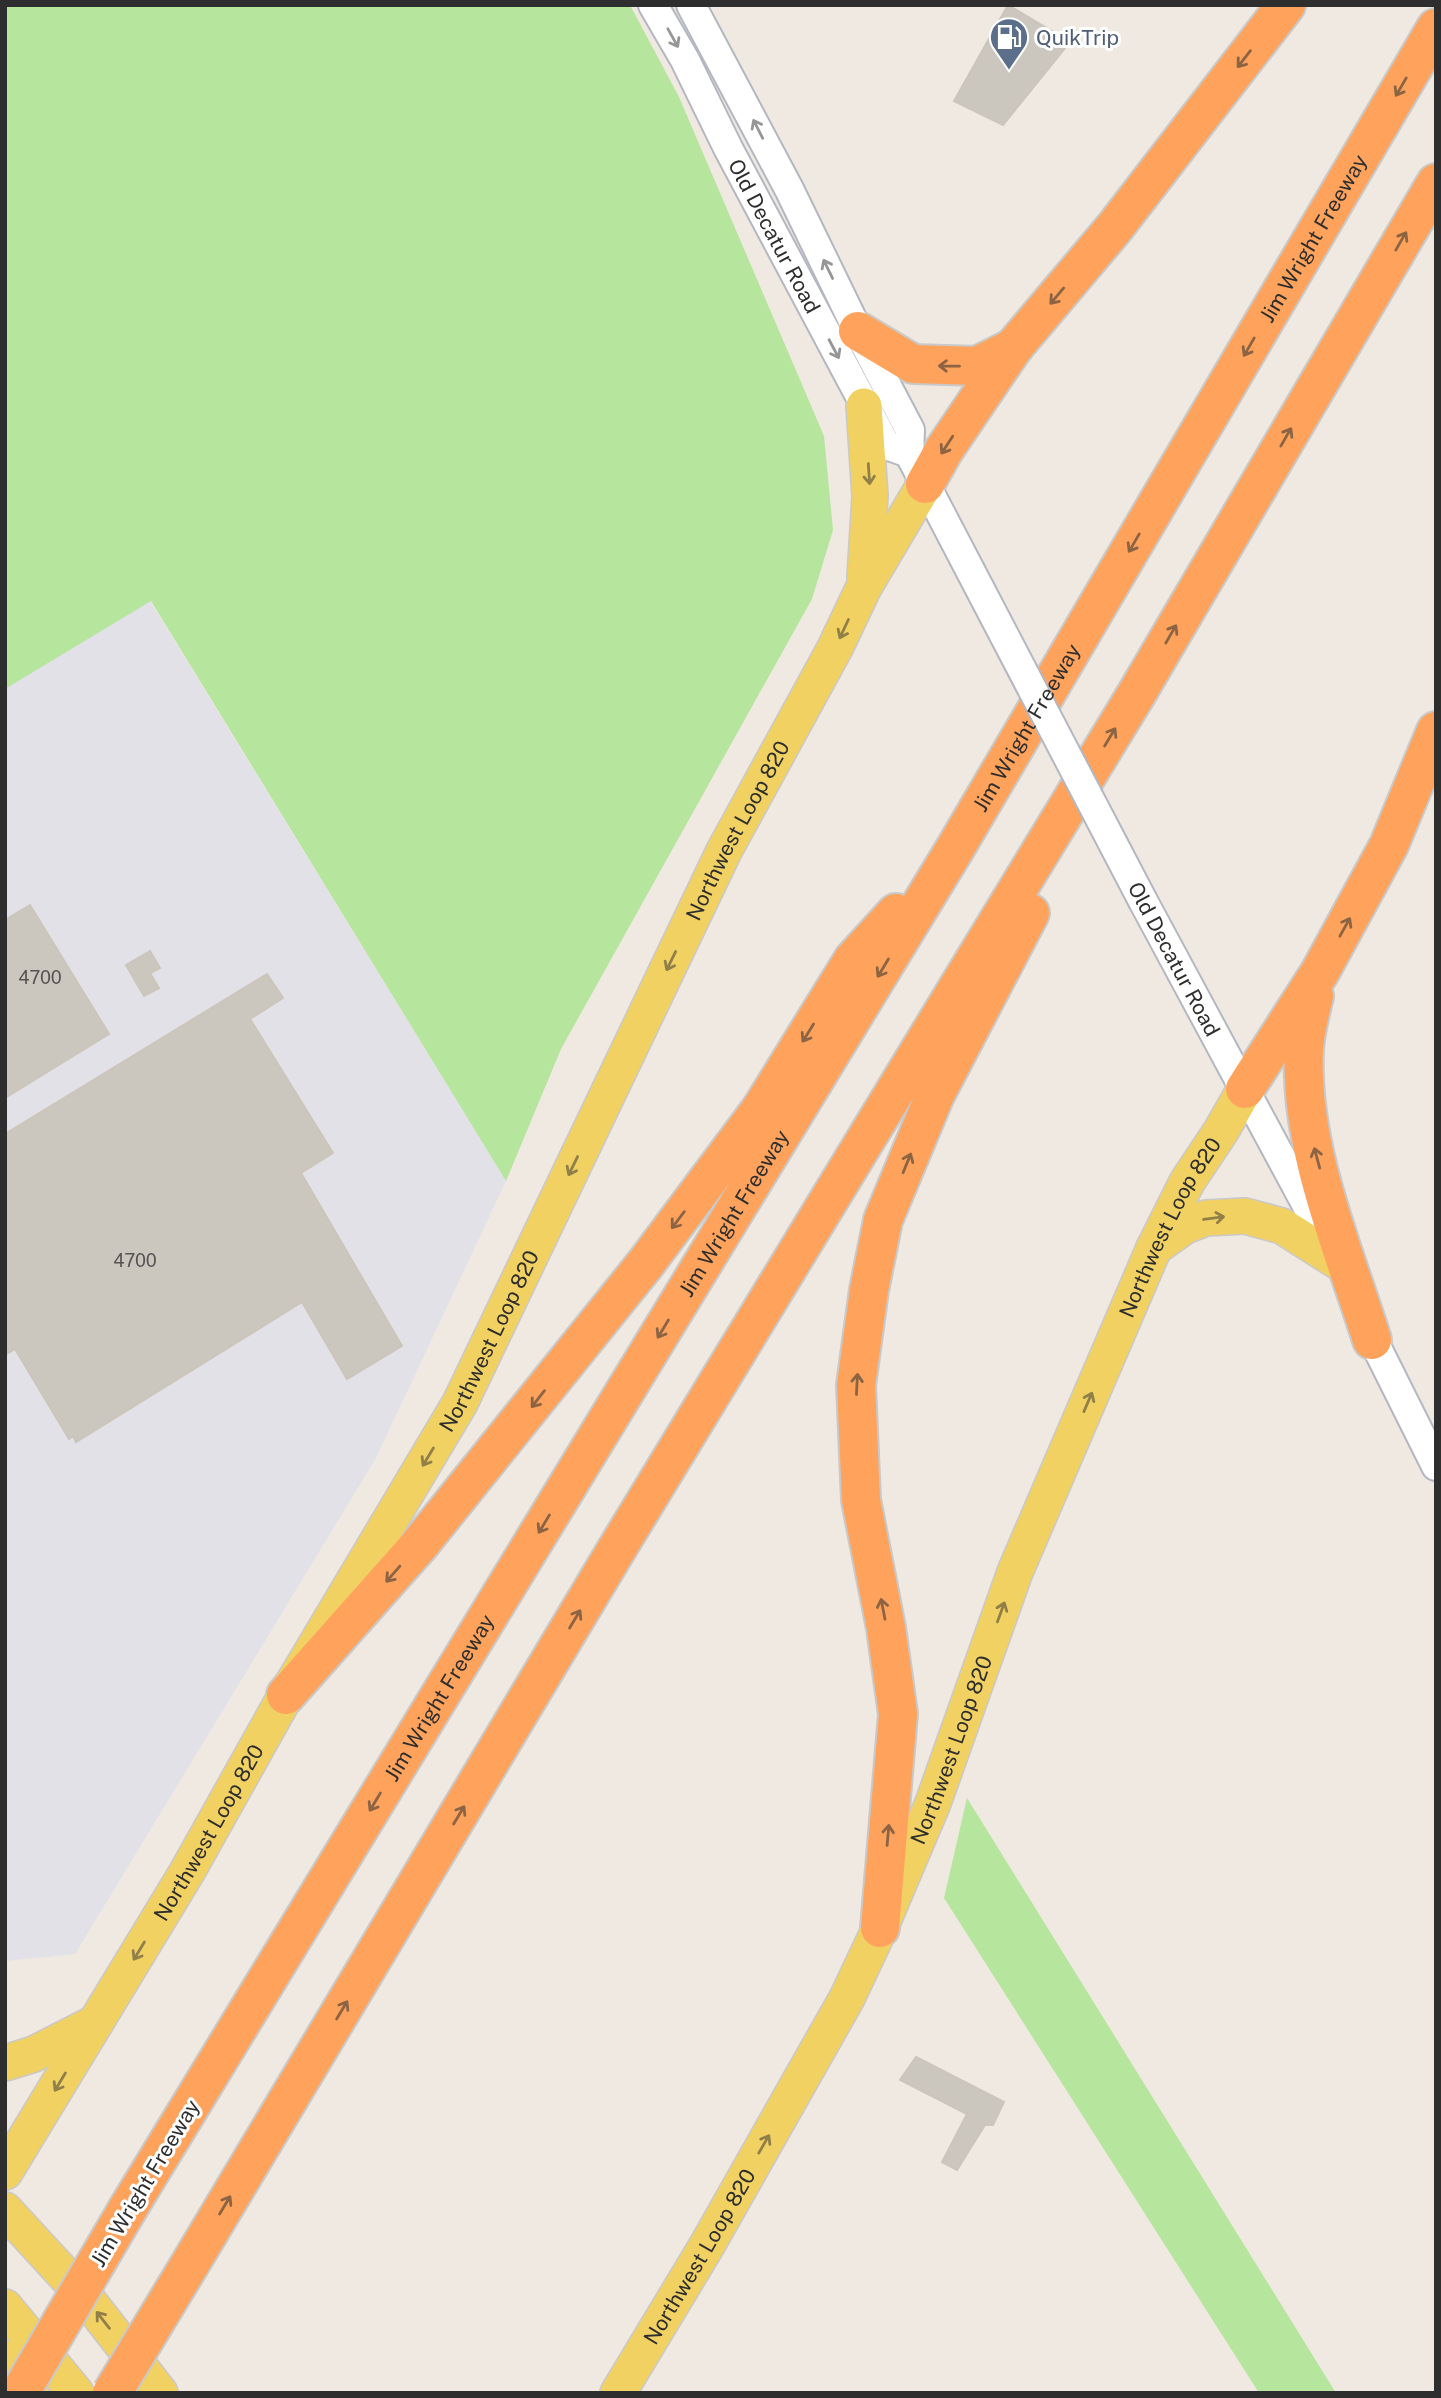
<svg xmlns="http://www.w3.org/2000/svg" width="1441" height="2398" font-family="'Public Sans',sans-serif">
	<style>
		.industrial { fill: #e3e1e8 }
		.green { fill: #b6e59e }
		.building { fill: #cbc7bf; stroke: #cbc5ba; stroke-width: 2 }
		.lines { fill: none; stroke-linecap: round; stroke-linejoin: round }
		.minor-casing { stroke: #b4b7c1; stroke-width: 32 }
		.major-casing { stroke: #c9c9c9; stroke-width: 38 }
		.highway-casing { stroke: #c9c9c9; stroke-width: 42 }
		.minor { stroke: #fff; stroke-width: 28 }
		.major { stroke: #f2d163; stroke-width: 35 }
		.highway { stroke: #ffa35c; stroke-width: 38 }
		.minor-bridge-casing { stroke: #b4b7c1; stroke-width: 32; stroke-linecap: butt }
		.highway-bridge-casing { stroke: #c9c9c9; stroke-width: 42; stroke-linecap: butt }
		.minor-bridge { stroke: #fff; stroke-width: 28 }
		.highway-bridge { stroke: #ffa35c; stroke-width: 38 }
		.oneway { stroke: #969696 }
		.oneway2 { stroke: #8c6343 }
		.oneway3 { stroke: #908048 }
		.labels { text-anchor: middle; dominant-baseline: central; stroke-width: 6; stroke-linejoin: round; paint-order: stroke }
		.number-label { font-size: 18px; fill: #555452 }
		.service-label { font-size: 21px; fill: #4e5e75; stroke: #fff; text-anchor: start }
		.street-label { font-size: 21px; fill: #2e2e2e; stroke: #fff }
	</style>
	<rect width="100%" height="100%" fill="#efe9e1"/>
	<!-- industrial -->
	<polygon class="industrial" points="150,601 506,1181 376,1458 75,1954 5,1961 5,689"/>
	<!-- green -->
	<g class="green">
		<polygon points="5,5 630,5 679,97 824,436 833,530 812,599 561,1049 506,1181 151,601 5,689"/>
		<polygon points="967,1798 1336,2393 1259,2393 944,1898"/>
	</g>
	<!-- building -->
	<g class="building">
		<polygon points="1008,5 1070,42 1003,125 954,101"/>
		<polygon points="30,905 109,1034 5,1098 5,920"/>
		<polygon points="150,951 160,968 150,973 159,988 144,996 126,965"/>
		<polygon points="267,974 283,998 250,1019 333,1153 301,1173 402,1346 347,1379 302,1302 76,1442 73,1436 69,1439 15,1349 5,1355 5,1134"/>
		<polygon points="916,2057 1004,2102 993,2125 985,2125 957,2170 942,2162 967,2114 900,2080"/>
	</g>
	<g class="lines">
		<!-- minor casing -->
		<g class="minor-casing">
			<g id="minor">
				<path id="s1" d="M653,5L685,60L728,148L886,445L909,453"/>
				<polyline points="691,5 789,189 858,331 910,430 909,453 970,570"/>
				<polyline points="1143,901 1326,1241"/>
				<polyline points="1364,1322 1436,1466"/>
			</g>
		</g>
		<!-- major casing -->
		<g class="major-casing">
			<g id="major">
				<polyline points="864,406 870,496 865,577"/>
				<polyline points="1154,1248 1185,1226 1206,1218 1245,1216 1282,1226 1337,1261"/>
				<polyline points="5,2063 34,2054 95,2023"/>
				<path id="s2" d="M5,2172L187,1872L286,1695L460,1403L724,851L835,648L864,587L925,484"/>
				<polyline points="5,2210 86,2298 160,2393"/>
				<polyline points="5,2307 76,2393"/>
				<polyline points="5,2358 31,2393"/>
				<path id="s3" d="M618,2393L706,2247L847,1998L880,1928L933,1803L1015,1572L1154,1248L1187,1182L1221,1131L1245,1089"/>
			</g>
		</g>
		<!-- highway casing -->
		<g class="highway-casing">
			<g id="highway">
				<polyline points="858,331 913,364 977,366 1013,348"/>
				<polyline points="925,484 944,450 1013,348 1115,227 1286,5"/>
				<path d="M1314,996C1310,1013 1305,1031 1304,1049C1299,1147 1343,1248 1372,1340"/>
				<polyline points="1245,1089 1320,972 1389,845 1436,731"/>
				<polyline points="286,1695 420,1544 646,1263 761,1109 853,960 896,913"/>
				<polyline points="880,1928 898,1714 886,1628 861,1500 856,1385 869,1290 883,1220 935,1095 1030,913"/>
				<path id="s4" d="M127,2210L956,847L1436,28"/>
				<polyline points="190,2264 615,1552 1137,693 1436,183"/>
			</g>
		</g>
		<!-- minor -->
		<use href="#minor" class="minor"/>
		<!-- major -->
		<use href="#major" class="major"/>
		<!-- highway -->
		<use href="#highway" class="highway"/>
		<!-- minor-bridge casing -->
		<g class="minor-bridge-casing">
			<polyline id="minor-bridge" points="970,570 1143,901"/>
		</g>
		<!-- highway-bridge casing -->
		<g class="highway-bridge-casing">
			<g id="highway-bridge">
				<polyline points="20,2393 127,2210"/>
				<polyline points="112,2393 190,2264"/>
			</g>
		</g>
		<!-- minor-bridge -->
		<use href="#minor-bridge" class="minor-bridge"/>
		<!-- highway-bridge -->
		<use href="#highway-bridge" class="highway-bridge"/>
	</g>
	<!-- one-way arrows -->
	<defs><path id="oneway-shaft" d="M-6 0H5M1.5-3L5.5 0L1.5 3" fill="none" stroke-width="1.6" stroke-linecap="round" stroke-linejoin="round" transform="scale(1.75)"/></defs>
	<g class="oneway">
		<use href="#oneway-shaft" transform="translate(673 38) rotate(61)"/>
		<use href="#oneway-shaft" transform="translate(758 129) rotate(-117)"/>
		<use href="#oneway-shaft" transform="translate(828 269) rotate(-116)"/>
		<use href="#oneway-shaft" transform="translate(834 349) rotate(62)"/>
	</g>
	<g class="oneway2">
		<use href="#oneway-shaft" transform="translate(1244 59) rotate(128)"/>
		<use href="#oneway-shaft" transform="translate(1401 87) rotate(120)"/>
		<use href="#oneway-shaft" transform="translate(1401 241) rotate(-60)"/>
		<use href="#oneway-shaft" transform="translate(1057 296) rotate(130)"/>
		<use href="#oneway-shaft" transform="translate(1249 347) rotate(120)"/>
		<use href="#oneway-shaft" transform="translate(949 366) rotate(-179)"/>
		<use href="#oneway-shaft" transform="translate(1286 437) rotate(-60)"/>
		<use href="#oneway-shaft" transform="translate(947 445) rotate(123)"/>
		<use href="#oneway-shaft" transform="translate(1134 543) rotate(120)"/>
		<use href="#oneway-shaft" transform="translate(1171 634) rotate(-60)"/>
		<use href="#oneway-shaft" transform="translate(1110 737) rotate(-59)"/>
		<use href="#oneway-shaft" transform="translate(1345 927) rotate(-61)"/>
		<use href="#oneway-shaft" transform="translate(883 968) rotate(121)"/>
		<use href="#oneway-shaft" transform="translate(808 1033) rotate(122)"/>
		<use href="#oneway-shaft" transform="translate(1317 1158) rotate(-105)"/>
		<use href="#oneway-shaft" transform="translate(907 1163) rotate(-68)"/>
		<use href="#oneway-shaft" transform="translate(678 1220) rotate(127)"/>
		<use href="#oneway-shaft" transform="translate(663 1329) rotate(121)"/>
		<use href="#oneway-shaft" transform="translate(857 1384) rotate(-87)"/>
		<use href="#oneway-shaft" transform="translate(538 1399) rotate(128)"/>
		<use href="#oneway-shaft" transform="translate(544 1524) rotate(121)"/>
		<use href="#oneway-shaft" transform="translate(393 1574) rotate(131)"/>
		<use href="#oneway-shaft" transform="translate(883 1609) rotate(-101)"/>
		<use href="#oneway-shaft" transform="translate(575 1619) rotate(-59)"/>
		<use href="#oneway-shaft" transform="translate(375 1802) rotate(121)"/>
		<use href="#oneway-shaft" transform="translate(459 1815) rotate(-59)"/>
		<use href="#oneway-shaft" transform="translate(888 1835) rotate(-85)"/>
		<use href="#oneway-shaft" transform="translate(342 2010) rotate(-59)"/>
		<use href="#oneway-shaft" transform="translate(225 2205) rotate(-59)"/>
	</g>
	<g class="oneway3">
		<use href="#oneway-shaft" transform="translate(869 474) rotate(86)"/>
		<use href="#oneway-shaft" transform="translate(844 629) rotate(115)"/>
		<use href="#oneway-shaft" transform="translate(671 961) rotate(116)"/>
		<use href="#oneway-shaft" transform="translate(573 1166) rotate(116)"/>
		<use href="#oneway-shaft" transform="translate(1214 1218) rotate(-8)"/>
		<use href="#oneway-shaft" transform="translate(1088 1402) rotate(-67)"/>
		<use href="#oneway-shaft" transform="translate(428 1457) rotate(121)"/>
		<use href="#oneway-shaft" transform="translate(1001 1612) rotate(-70)"/>
		<use href="#oneway-shaft" transform="translate(139 1951) rotate(121)"/>
		<use href="#oneway-shaft" transform="translate(60 2082) rotate(121)"/>
		<use href="#oneway-shaft" transform="translate(764 2144) rotate(-60)"/>
		<use href="#oneway-shaft" transform="translate(103 2320) rotate(-128)"/>
	</g>
	<!-- icons -->
	<defs>
		<g id="fuel-pin" transform="scale(2.0125)"><path d="M0 17L-7.5 6A9.5 9.5 0 1 1 7.5 6Z" fill="#5c6f8a" stroke="#fff"/><path d="M-5.5-6h7V0h2V4h1.3V-2.5L3-4.5l.8-.8L6-3V5H2.5V1h-1V6h-7ZM-4.2-4.7v3.2H.2V-4.7Z" fill="#fff"/></g>
	</defs>
	<g fill-rule="evenodd">
		<use href="#fuel-pin" x="1009" y="37"/>
	</g>
	<g class="labels">
		<!-- number labels -->
		<g class="number-label">
			<text x="40" y="977">4700</text>
			<text x="135" y="1260">4700</text>
		</g>
		<!-- service labels -->
		<g class="service-label">
			<text x="1036" y="37">QuikTrip</text>
		</g>
		<!-- street labels -->
		<g class="street-label">
			<text stroke="none"><textPath href="#s1" startOffset="261">Old Decatur Road</textPath></text>
			<text stroke="none"><textPath href="#s4" startOffset="2301">Jim Wright Freeway</textPath></text>
			<text stroke="none"><textPath href="#s4" startOffset="1734">Jim Wright Freeway</textPath></text>
			<text stroke="none"><textPath href="#s2" startOffset="1530">Northwest Loop 820</textPath></text>
			<text transform="translate(1174 959) rotate(62)">Old Decatur Road</text>
			<text stroke="none"><textPath href="#s4" startOffset="1167">Jim Wright Freeway</textPath></text>
			<text stroke="none"><textPath href="#s3" startOffset="1293">Northwest Loop 820</textPath></text>
			<text stroke="none"><textPath href="#s2" startOffset="962">Northwest Loop 820</textPath></text>
			<text stroke="none"><textPath href="#s4" startOffset="600">Jim Wright Freeway</textPath></text>
			<text stroke="none"><textPath href="#s3" startOffset="726">Northwest Loop 820</textPath></text>
			<text stroke="none"><textPath href="#s2" startOffset="396">Northwest Loop 820</textPath></text>
			<text transform="translate(145 2183) rotate(-59)">Jim Wright Freeway</text>
			<text stroke="none"><textPath href="#s3" startOffset="159">Northwest Loop 820</textPath></text>
		</g>
	</g>
	<!-- border -->
	<rect width="1441" height="2398" fill="none" stroke="#2e2e2e" stroke-width="14"/>
</svg>
